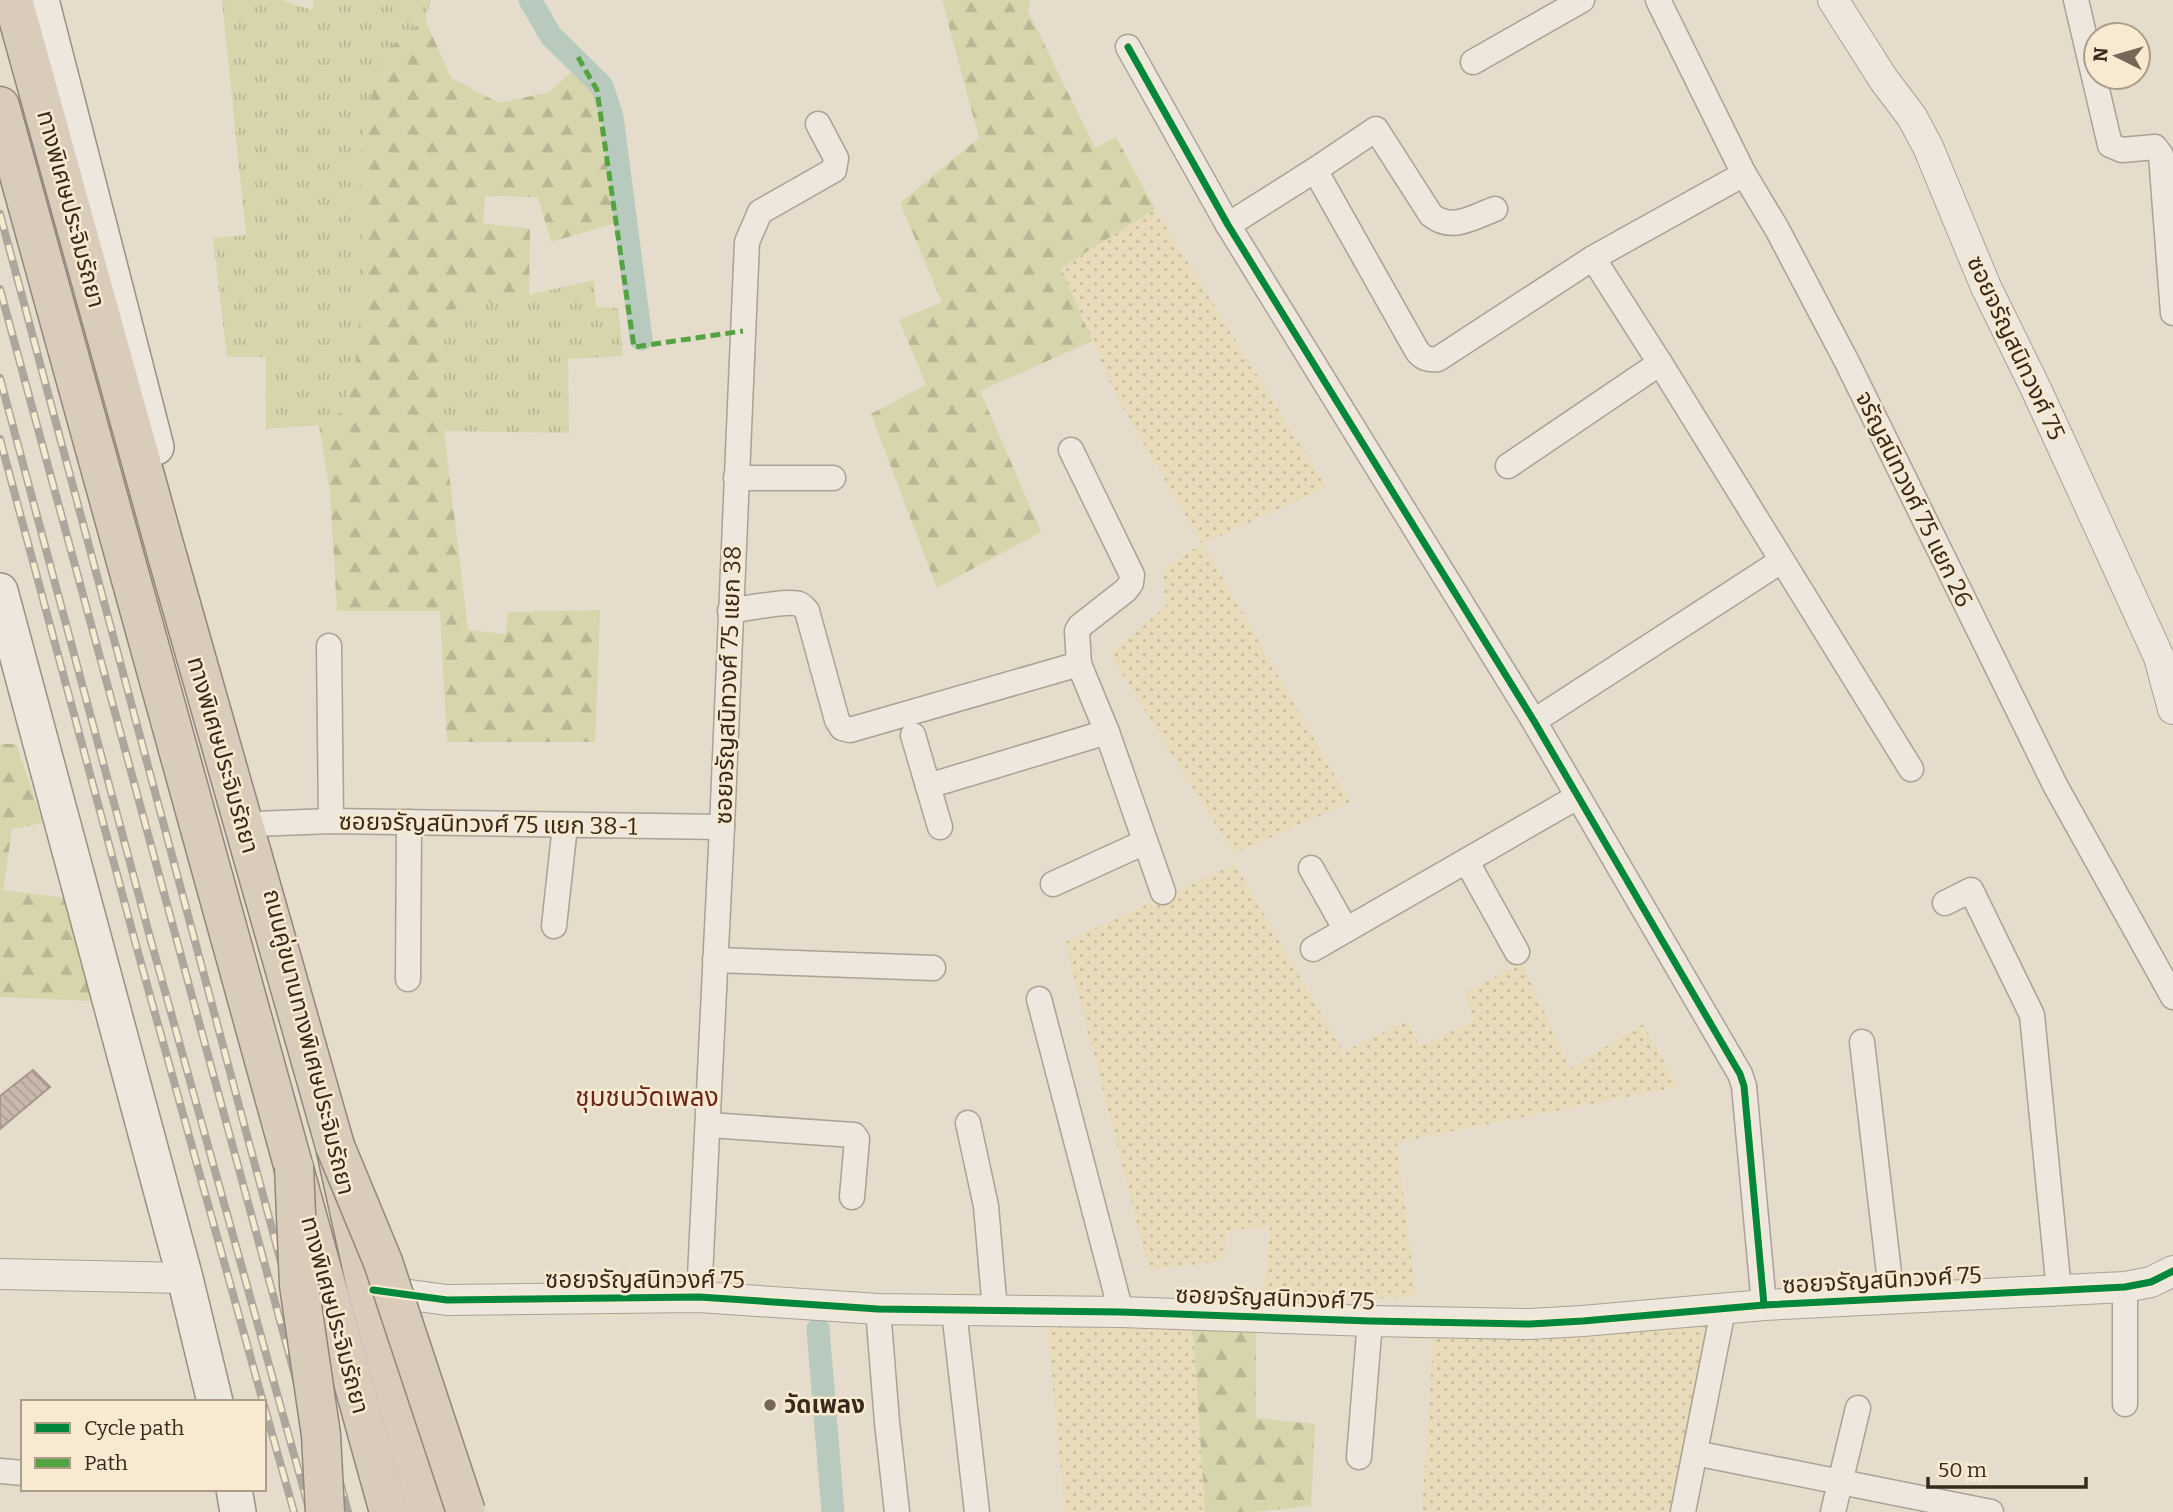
<svg xmlns="http://www.w3.org/2000/svg" width="2173" height="1512" font-family="Bitter,'Noto Sans Thai',serif">
	<style>
		.farmland { fill: url(#farmland-dots) }
		.grass { fill: url(#grass-tufts) }
		.forest { fill: url(#forest-firs) }
		.lines { fill: none; stroke-linecap: round; stroke-linejoin: round }
		.canal { stroke: #b7cabd; stroke-width: 23 }
		.building { fill: url(#building-back-hatch); stroke: #a6978a; stroke-width: 2 }
		.minor-casing { stroke: #aba195; stroke-width: 27 }
		.tertiary-casing { stroke: #aba195; stroke-width: 32 }
		.secondary-casing { stroke: #9a9084; stroke-width: 38 }
		.motorway-casing { stroke: #90867b; stroke-width: 41 }
		.minor { stroke: #ede7dd; stroke-width: 24 }
		.tertiary { stroke: #ede7dd; stroke-width: 30 }
		.secondary { stroke: #ede7dd; stroke-width: 35 }
		.motorway { stroke: #d9ccbb; stroke-width: 38 }
		.rail-casing { stroke: #aca69d; stroke-width: 8 }
		.rail { stroke: #f7ead0; stroke-width: 5; stroke-dasharray: 16; stroke-linecap: butt }
		.motorway-bridge-casing { stroke: #90867b; stroke-width: 41; stroke-linecap: butt }
		.motorway-bridge { stroke: #d9ccbb; stroke-width: 38 }
		.quiet { stroke: #53a341; stroke-width: 5; stroke-dasharray: 10 5; stroke-linecap: butt }
		.cycleway-casing { stroke: #f7ead0; stroke-width: 11 }
		.cycleway { stroke: #00873e; stroke-width: 7 }
		.poi-dot { fill: #766859; stroke: #f7ead0; stroke-width: 2.5 }
		.labels { text-anchor: middle; dominant-baseline: central; stroke-width: 5; stroke-linejoin: round; paint-order: stroke }
		.street-label { font-size: 24px; fill: #39291c; stroke: #f7ead0 }
		.poi-label { font-size: 24px; font-weight: bold; fill: #39291c; stroke: #f7ead0; text-anchor: start }
		.neighbourhood-label { font-size: 26px; fill: #692519; stroke: #f7ead0 }
	</style>
	<defs>
		<pattern id="farmland-dots" width="8" height="8" patternUnits="userSpaceOnUse" patternTransform="scale(1.75)"><rect width="8" height="8" fill="#e7dbba"/><path d="M2 2h.1M6 6h.1" fill="none" stroke="#c7bc9f" stroke-width="1.8" stroke-linecap="round"/></pattern>
		<pattern id="grass-tufts" width="24" height="20" patternUnits="userSpaceOnUse" patternTransform="scale(1.75)"><rect width="24" height="20" fill="#d7d5ac"/><path d="M3 7l-1-3M5 7V3M7 7l1-3M15 17l-1-3M17 17v-4M19 17l1-3" fill="none" stroke="#b9b793"/></pattern>
		<pattern id="forest-firs" width="22" height="20" patternUnits="userSpaceOnUse" patternTransform="scale(1.75)"><rect width="22" height="20" fill="#d7d5ac"/><path d="M5 1l3.5 6h-7zM16 11l3.5 6h-7z" fill="#b9b793"/></pattern>
		<pattern id="building-back-hatch" width="6" height="6" patternUnits="userSpaceOnUse" patternTransform="scale(1.75)"><rect width="6" height="6" fill="#c9b9ac"/><path d="M-1 5l2 2M0 0l6 6M5-1l2 2" fill="none" stroke="#ad9f93"/></pattern>
	</defs>
	<rect width="100%" height="100%" fill="#e6dccb"/>
	<!-- farmland -->
	<g class="farmland">
		<polygon points="1155,209 1326,487 1203,544 1350,802 1234,854 1110,654 1166,606 1162,570 1202,544 1116,396 1061,268"/>
		<polygon points="1235,864 1343,1052 1407,1021 1420,1046 1474,1021 1464,993 1522,963 1570,1069 1643,1024 1678,1087 1397,1142 1416,1297 1263,1303 1270,1226 1227,1231 1224,1261 1149,1270 1065,942"/>
		<polygon points="1711,1319 1674,1512 1422,1512 1434,1327"/>
		<polygon points="1047,1326 1193,1326 1205,1512 1065,1512"/>
	</g>
	<!-- grass -->
	<g class="grass">
		<polygon points="222,0 281,0 312,10 314,0 431,0 425,19 381,54 358,159 364,264 354,379 342,412 319,425 266,429 266,357 227,357 213,238 246,235"/>
		<polygon points="594,280 596,307 618,308 623,356 568,359 569,433 444,431 439,312 529,295"/>
	</g>
	<!-- forest -->
	<g class="forest">
		<polygon points="942,0 1030,0 1028,11 1095,148 1116,137 1155,209 1061,268 1092,341 980,391 1041,532 937,588 871,414 926,385 899,320 942,302 900,203 979,138"/>
		<polygon points="425,19 451,78 499,103 550,92 574,69 605,103 623,221 551,242 538,197 485,196 483,223 530,229 529,295 439,312 444,431 468,630 506,634 508,612 600,610 595,742 447,742 440,611 337,611 330,491 319,425 342,412 354,379 364,264 358,159 381,54"/>
		<polygon points="0,744 16,744 43,823 12,829 3,890 65,898 94,1001 0,997"/>
		<polygon points="1193,1326 1256,1327 1256,1418 1315,1424 1311,1506 1252,1512 1205,1512"/>
	</g>
	<g class="lines">
		<!-- canal -->
		<g class="canal">
			<polyline points="530,0 551,36 602,86 612,117 641,339"/>
			<polyline points="818,1329 833,1512"/>
		</g>
	</g>
	<!-- building -->
	<polygon class="building" points="33,1070 50,1087 0,1129 0,1096"/>
	<g class="lines">
		<!-- minor casing -->
		<g class="minor-casing">
			<g id="minor">
				<polyline points="1658,0 1744,174 1777,229 1847,362 2055,785 2173,997"/>
				<polyline points="2076,0 2110,145 2122,150 2155,147 2161,155 2173,313"/>
				<polyline points="1128,47 1228,225 1534,721 1740,1074 1744,1086 1764,1305"/>
				<polyline points="1473,62 1582,0"/>
				<path d="M1315,170L1416,349C1421,358 1428,360 1438,359L1593,258L1744,174"/>
				<path d="M1228,225L1315,170L1376,129L1431,215C1452,232 1473,217 1495,209"/>
				<polyline points="1593,258 1660,363 1911,769"/>
				<polyline points="1071,450 1132,575 1131,583 1126,590 1080,626 1077,631 1079,664 1107,732 1163,892"/>
				<polyline points="1508,466 1660,363"/>
				<polyline points="736,478 833,478"/>
				<path d="M730,611C743,609 789,600 799,604C802,605 805,609 807,611L837,720L842,728L850,730L1079,664"/>
				<polyline points="329,646 331,821"/>
				<polyline points="1534,721 1781,561"/>
				<polyline points="913,735 940,827"/>
				<polyline points="928,786 1107,732"/>
				<polyline points="253,824 331,821 722,827"/>
				<polyline points="1467,862 1517,952"/>
				<polyline points="1311,868 1346,930"/>
				<polyline points="1053,884 1145,842"/>
				<polyline points="1945,903 1971,890 2032,1015 2059,1291"/>
				<polyline points="554,926 565,826"/>
				<polyline points="1313,949 1577,797"/>
				<polyline points="715,960 933,968"/>
				<polyline points="408,979 409,822"/>
				<polyline points="1039,999 1121,1312"/>
				<polyline points="1862,1042 1892,1299"/>
				<polyline points="968,1123 986,1206 995,1311"/>
				<polyline points="709,1125 854,1135 857,1139 852,1197"/>
				<polyline points="699,1297 722,827 747,242 760,212 834,170 836,158 818,124"/>
				<polyline points="878,1309 887,1422 897,1512"/>
				<polyline points="954,1311 977,1512"/>
				<polyline points="2125,1404 2125,1287"/>
				<polyline points="1695,1453 1991,1512"/>
				<polyline points="1359,1457 1370,1321"/>
				<polyline points="0,1471 23,1473"/>
				<polyline points="1683,1512 1723,1310"/>
				<polyline points="1833,1512 1858,1408"/>
			</g>
		</g>
		<!-- tertiary casing -->
		<g class="tertiary-casing">
			<g id="tertiary">
				<polyline points="1833,0 1884,80 1912,117 1928,147 1986,287 2036,389 2159,657 2173,709"/>
				<polyline points="0,1274 185,1278"/>
				<polyline points="373,1290 447,1300 699,1297 878,1309 1121,1312 1370,1321 1530,1324 1583,1321 1764,1305 2125,1287 2151,1282 2173,1271"/>
			</g>
		</g>
		<!-- secondary casing -->
		<g class="secondary-casing">
			<g id="secondary">
				<polyline points="41,0 156,447"/>
				<polyline points="0,591 185,1278 215,1402"/>
				<polyline points="234,1489 238,1512"/>
			</g>
		</g>
		<!-- motorway casing -->
		<g class="motorway-casing">
			<g id="motorway">
				<polyline points="13,0 165,548 335,1146 366,1286 428,1512"/>
				<polyline points="0,106 389,1512"/>
			</g>
		</g>
		<!-- minor -->
		<use href="#minor" class="minor"/>
		<!-- tertiary -->
		<use href="#tertiary" class="tertiary"/>
		<!-- secondary -->
		<use href="#secondary" class="secondary"/>
		<!-- motorway -->
		<use href="#motorway" class="motorway"/>
		<!-- rail casing -->
		<g class="rail-casing">
			<g id="rail">
				<polyline points="0,214 348,1512"/>
				<polyline points="0,289 332,1512"/>
				<polyline points="0,378 151,941 310,1512"/>
				<polyline points="0,439 136,945 263,1402"/>
				<polyline points="264,1405 294,1512"/>
			</g>
		</g>
		<!-- rail -->
		<use href="#rail" class="rail"/>
		<!-- motorway-bridge casing -->
		<g class="motorway-bridge-casing">
			<g id="motorway-bridge">
				<polyline points="335,1146 383,1262 466,1512"/>
				<polyline points="294,1167 299,1285 321,1435 325,1512"/>
			</g>
		</g>
		<!-- motorway-bridge -->
		<use href="#motorway-bridge" class="motorway-bridge"/>
		<!-- quiet -->
		<polyline class="quiet" points="578,57 597,90 634,347 743,331"/>
		<!-- cycleway casing -->
		<g class="cycleway-casing">
			<g id="cycleway">
				<polyline points="1128,47 1228,225 1534,721 1740,1074 1744,1086 1764,1305"/>
				<polyline points="373,1290 447,1300 699,1297 878,1309 1121,1312 1370,1321 1530,1324 1583,1321 1764,1305 2125,1287 2151,1282 2173,1271"/>
			</g>
		</g>
		<!-- cycleway -->
		<use href="#cycleway" class="cycleway"/>
	</g>
	<!-- markers -->
	<circle class="poi-dot" cx="770" cy="1405" r="7"/>
	<g class="labels">
		<!-- street labels -->
		<g class="street-label">
			<text transform="translate(71 209) rotate(75)">ทางพิเศษประจิมรัถยา</text>
			<text transform="translate(2016 348) rotate(65)">ซอยจรัญสนิทวงศ์ 75</text>
			<text transform="translate(1914 499) rotate(64)">จรัญสนิทวงศ์ 75 แยก 26</text>
			<text transform="translate(728 685) rotate(-88)">ซอยจรัญสนิทวงศ์ 75 แยก 38</text>
			<text transform="translate(223 755) rotate(74)">ทางพิเศษประจิมรัถยา</text>
			<text transform="translate(488 824) rotate(1)">ซอยจรัญสนิทวงศ์ 75 แยก 38-1</text>
			<text transform="translate(309 1042) rotate(76)">ถนนคู่ขนานทางพิเศษประจิมรัถยา</text>
			<text x="645" y="1280">ซอยจรัญสนิทวงศ์ 75</text>
			<text transform="translate(1882 1280) rotate(-3)">ซอยจรัญสนิทวงศ์ 75</text>
			<text transform="translate(1275 1298) rotate(2)">ซอยจรัญสนิทวงศ์ 75</text>
			<text transform="translate(335 1315) rotate(75)">ทางพิเศษประจิมรัถยา</text>
		</g>
		<!-- poi labels -->
		<g class="poi-label">
			<text x="784" y="1405">วัดเพลง</text>
		</g>
		<!-- neighbourhood labels -->
		<g class="neighbourhood-label">
			<text x="647" y="1097">ชุมชนวัดเพลง</text>
		</g>
	</g>
	<!-- legend -->
	<rect x="21" y="1400" width="245" height="91" fill="#f7ead0" stroke="#ab9d88" stroke-width="2"/>
	<rect x="35" y="1423" width="35" height="10" fill="#00873e" stroke="#ab9d88" stroke-width="2"/>
	<text x="84" y="1435" font-size="21" fill="#39291c">Cycle path</text>
	<rect x="35" y="1458" width="35" height="10" fill="#53a341" stroke="#ab9d88" stroke-width="2"/>
	<text x="84" y="1470" font-size="21" fill="#39291c">Path</text>
	<!-- north arrow -->
	<g transform="translate(2117 56) rotate(275)"><circle r="33" fill="#f7ead0" stroke="#ab9d88" stroke-width="2"/>
	<path d="M0-5L12 26L0 18L-12 26Z" fill="#766859"/>
	<text y="-10" font-size="19" font-weight="bold" text-anchor="middle" fill="#39291c">N</text>
	</g>
	<!-- scale -->
	<path d="M1928 1477v10h158v-10" fill="none" stroke="#39291c" stroke-width="3.5"/>
	<text x="1938" y="1477" font-size="21" fill="#39291c" stroke="#f7ead0" stroke-width="5" paint-order="stroke">50 m</text>
</svg>
